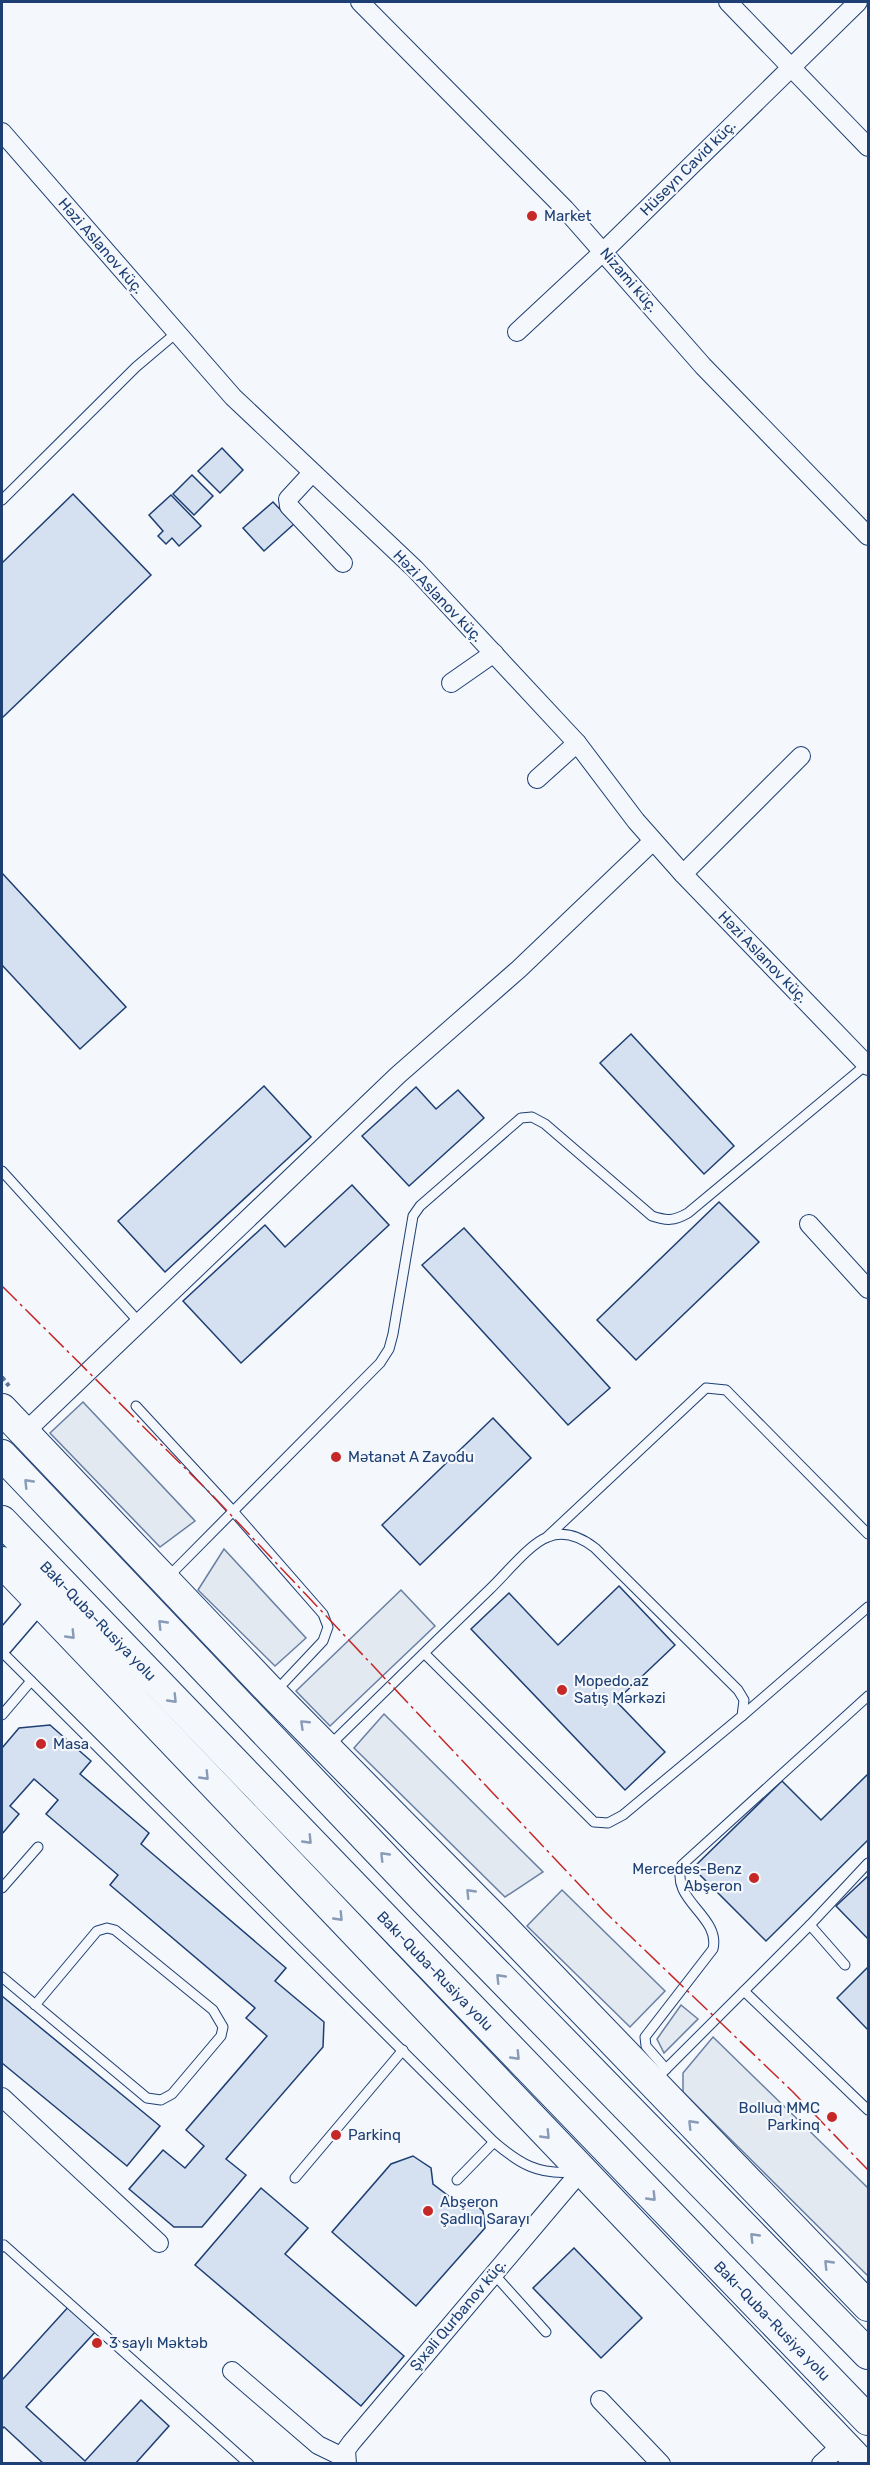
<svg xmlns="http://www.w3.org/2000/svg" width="870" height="2465" font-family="Rubik,sans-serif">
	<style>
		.green { fill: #e3e9f0; stroke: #687fa3; stroke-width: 1.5 }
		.building { fill: #d5e0f0; stroke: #1d3f73; stroke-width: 1.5 }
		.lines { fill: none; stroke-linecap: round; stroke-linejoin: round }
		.service-casing { stroke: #1d3f73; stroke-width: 11 }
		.minor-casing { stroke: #1d3f73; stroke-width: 20 }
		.tertiary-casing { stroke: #1d3f73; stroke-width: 25 }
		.trunk-casing { stroke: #1d3f73; stroke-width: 32 }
		.path { stroke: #5e769c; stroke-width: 4; stroke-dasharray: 4.5 3; stroke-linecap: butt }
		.service { stroke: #f4f7fb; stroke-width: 9 }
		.minor { stroke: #f4f7fb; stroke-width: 18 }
		.tertiary { stroke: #f4f7fb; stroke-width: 22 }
		.trunk { stroke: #f4f7fb; stroke-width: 30 }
		.power { stroke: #c62828; stroke-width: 1.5; stroke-dasharray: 21 4.5 3 4.5; stroke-linecap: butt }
		.oneway { stroke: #889bb7 }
		.poi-dot { fill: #c62828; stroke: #f4f7fb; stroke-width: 2 }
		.labels { text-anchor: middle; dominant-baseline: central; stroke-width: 4.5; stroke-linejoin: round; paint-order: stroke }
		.street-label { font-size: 15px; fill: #1d3f73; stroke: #f4f7fb }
		.poi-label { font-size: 15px; fill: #1d3f73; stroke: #f4f7fb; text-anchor: start }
	</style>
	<rect width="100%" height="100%" fill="#f4f7fb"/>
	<!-- green -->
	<g class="green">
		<polygon points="83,1402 195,1521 160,1547 50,1433"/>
		<polygon points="224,1549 306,1638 275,1666 198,1590"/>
		<polygon points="401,1590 435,1626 330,1726 296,1691"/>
		<polygon points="384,1714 543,1872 505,1897 354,1748"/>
		<polygon points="562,1890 665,1991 630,2027 527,1926"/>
		<polygon points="681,2005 698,2019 664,2053 657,2039"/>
		<polygon points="713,2037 868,2188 868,2276 683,2092 683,2073"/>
	</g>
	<!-- building -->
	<g class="building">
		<polygon points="222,448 243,470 220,493 198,471"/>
		<polygon points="192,475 213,496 194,515 173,494"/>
		<polygon points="73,494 151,575 2,718 2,563"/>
		<polygon points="171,495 201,526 179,546 172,538 166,544 158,536 163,531 149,515"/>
		<polygon points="273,502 294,524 264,551 243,528"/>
		<polygon points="2,873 126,1007 80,1049 2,965"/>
		<polygon points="631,1034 734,1146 704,1174 600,1063"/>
		<polygon points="264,1086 311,1137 165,1272 118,1221"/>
		<polygon points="416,1087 436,1109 458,1090 484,1118 409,1186 362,1136"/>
		<polygon points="352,1185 389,1225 241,1363 183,1301 265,1225 285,1247"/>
		<polygon points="719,1202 759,1242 636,1360 597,1320"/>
		<polygon points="464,1228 610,1388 568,1425 422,1265"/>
		<polygon points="493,1418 531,1458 420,1565 382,1525"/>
		<polygon points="619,1586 675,1645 616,1701 665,1752 625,1790 471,1629 509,1593 558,1645"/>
		<polygon points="50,1725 91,1761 80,1774 149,1833 141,1844 286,1968 275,1981 324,2022 323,2047 226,2159 246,2175 202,2227 174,2227 129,2189 163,2150 185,2168 204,2146 186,2130 267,2036 246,2018 255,2008 110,1885 118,1875 46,1814 58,1800 34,1779 10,1806 19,1814 2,1834 2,1748 19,1728"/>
		<polygon points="868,1774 868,1840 766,1941 693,1868 782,1781 821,1820"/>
		<polygon points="868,1876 868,1939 836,1906"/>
		<polygon points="868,1967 868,2030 837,1998"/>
		<polygon points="2,1996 160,2126 127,2166 2,2063"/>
		<polygon points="413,2156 431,2168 433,2184 454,2200 468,2199 483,2211 485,2228 416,2306 332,2232 391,2164"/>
		<polygon points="261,2188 308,2228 285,2254 404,2356 361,2406 195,2265"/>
		<polygon points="574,2248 642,2318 601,2358 533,2288"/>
		<polygon points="70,2305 97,2330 26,2407 85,2461 141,2400 169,2426 135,2464 44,2464 4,2427 2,2429 2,2380"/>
	</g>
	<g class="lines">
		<!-- service casing -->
		<g class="service-casing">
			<g id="service">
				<polyline points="2,500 136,367 175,334"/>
				<polyline points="2,1171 139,1322"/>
				<polyline points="136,1406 233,1511 323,1614 328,1627 323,1641 275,1692"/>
				<polyline points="547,1537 706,1388 726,1390 868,1534"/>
				<path d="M168,1577L380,1363L389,1349L393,1334L413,1216L420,1206L521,1118L532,1117L545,1124L652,1216C667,1221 674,1221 688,1213L867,1064"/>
				<path d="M2,1652L494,2142C520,2164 538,2175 573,2172"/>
				<polyline points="2,1715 31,1681"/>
				<polyline points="742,1716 868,1607"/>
				<path d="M329,1746C382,1694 436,1641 490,1589C505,1575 530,1543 548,1537C565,1530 582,1538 595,1548L738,1690L744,1700L742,1716L623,1815L608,1823L594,1822L424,1653"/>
				<polyline points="2,1888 38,1847"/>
				<polyline points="810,1925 868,1863"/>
				<polyline points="2,1977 147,2098 161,2100 172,2094 221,2036 223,2027 213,2010 115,1930 107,1928 97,1931 35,2005"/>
				<polyline points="744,1991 868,2110"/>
				<path d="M666,2069L646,2046L645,2037L713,1949C721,1916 669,1900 682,1865L868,1696"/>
				<polyline points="662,2073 810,1925 845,1965"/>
				<polyline points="295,2178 403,2050"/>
				<polyline points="457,2180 494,2142"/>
				<polyline points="2,2247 4,2245 249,2464"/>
				<polyline points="493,2273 546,2332"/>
			</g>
		</g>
		<!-- minor casing -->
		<g class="minor-casing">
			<g id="minor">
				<polyline points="360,2 565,209 703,366 868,536"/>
				<polyline points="728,2 868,147"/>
				<polyline points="2,132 233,397 415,569 577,743 636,821 683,874 868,1066"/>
				<polyline points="517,332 604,251 858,2"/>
				<polyline points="312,473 288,499 289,506 343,563"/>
				<polyline points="451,683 494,653"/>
				<polyline points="537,779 577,743"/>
				<polyline points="683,874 801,756"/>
				<polyline points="809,1224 868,1289"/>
				<polyline points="24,1433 398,1075 519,969 653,841"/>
				<polyline points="2,2097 159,2243"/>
				<polyline points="232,2371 318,2445 345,2458"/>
				<polyline points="600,2400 661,2464"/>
				<polyline points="347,2464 346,2450 351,2443 581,2171"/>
				<polyline points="821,2464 843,2444"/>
			</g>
		</g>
		<!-- tertiary casing -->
		<g class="tertiary-casing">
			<polyline id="tertiary" points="2,1644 39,1601"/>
		</g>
		<!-- trunk casing -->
		<g class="trunk-casing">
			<g id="trunk">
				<polyline points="2,1409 273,1694 498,1922 868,2306"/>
				<polyline points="2,1455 424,1899 868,2354"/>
				<polyline points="2,1521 868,2420"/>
				<polyline points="2,1562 862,2464"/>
			</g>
		</g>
		<!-- path -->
		<polyline class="path" points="2,1377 9,1386"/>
		<!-- service -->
		<use href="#service" class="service"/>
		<!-- minor -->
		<use href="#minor" class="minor"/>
		<!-- tertiary -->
		<use href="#tertiary" class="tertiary"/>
		<!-- trunk -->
		<use href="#trunk" class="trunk"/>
		<!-- power -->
		<polyline class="power" points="2,1286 214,1497 604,1911 793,2092 868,2170"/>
	</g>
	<!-- one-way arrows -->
	<defs><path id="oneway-chevron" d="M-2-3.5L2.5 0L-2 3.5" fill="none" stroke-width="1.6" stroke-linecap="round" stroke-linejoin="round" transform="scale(1.5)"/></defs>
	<g class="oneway">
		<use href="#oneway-chevron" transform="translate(28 1483) rotate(-134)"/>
		<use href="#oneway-chevron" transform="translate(162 1624) rotate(-134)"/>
		<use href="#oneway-chevron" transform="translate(71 1635) rotate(46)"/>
		<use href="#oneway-chevron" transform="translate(173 1699) rotate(46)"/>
		<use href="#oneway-chevron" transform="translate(304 1724) rotate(-136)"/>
		<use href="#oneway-chevron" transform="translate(205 1776) rotate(46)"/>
		<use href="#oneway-chevron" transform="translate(308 1840) rotate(46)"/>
		<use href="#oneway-chevron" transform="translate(384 1856) rotate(-134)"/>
		<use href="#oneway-chevron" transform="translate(470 1893) rotate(-134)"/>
		<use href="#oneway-chevron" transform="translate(339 1917) rotate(46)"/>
		<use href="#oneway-chevron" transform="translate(500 1978) rotate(-134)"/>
		<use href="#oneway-chevron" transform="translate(516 2056) rotate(46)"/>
		<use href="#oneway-chevron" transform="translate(692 2124) rotate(-134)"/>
		<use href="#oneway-chevron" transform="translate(546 2135) rotate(46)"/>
		<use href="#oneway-chevron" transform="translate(652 2197) rotate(46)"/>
		<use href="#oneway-chevron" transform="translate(754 2237) rotate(-134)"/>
		<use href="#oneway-chevron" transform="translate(828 2264) rotate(-134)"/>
	</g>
	<!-- markers -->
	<g class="poi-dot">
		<circle cx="532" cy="216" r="6"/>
		<circle cx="336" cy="1457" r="6"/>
		<circle cx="562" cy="1690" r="6"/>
		<circle cx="41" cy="1744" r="6"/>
		<circle cx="754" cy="1878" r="6"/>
		<circle cx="832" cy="2117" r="6"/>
		<circle cx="336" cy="2135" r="6"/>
		<circle cx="428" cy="2211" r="6"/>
		<circle cx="97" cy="2343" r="6"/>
	</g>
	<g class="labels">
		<!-- street labels -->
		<g class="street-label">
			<text transform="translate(688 168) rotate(-45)">Hüseyn Cavid küç.</text>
			<text transform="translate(101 246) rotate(49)">Həzi Aslanov küç.</text>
			<text transform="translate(629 280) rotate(49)">Nizami küç.</text>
			<text transform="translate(438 596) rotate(46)">Həzi Aslanov küç.</text>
			<text transform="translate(763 957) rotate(46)">Həzi Aslanov küç.</text>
			<text transform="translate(98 1621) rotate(46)">Bakı-Quba-Rusiya yolu</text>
			<text transform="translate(435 1971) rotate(46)">Bakı-Quba-Rusiya yolu</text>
			<text transform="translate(458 2315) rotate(-50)">Şıxəli Qurbanov küç.</text>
			<text transform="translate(772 2321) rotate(46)">Bakı-Quba-Rusiya yolu</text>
		</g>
		<!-- poi labels -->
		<g class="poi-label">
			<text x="544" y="216">Market</text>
			<text x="348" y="1457">Mətanət A Zavodu</text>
			<text x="574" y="1681">Mopedo.az<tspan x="574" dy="17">Satış Mərkəzi</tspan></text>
			<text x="53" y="1744">Masa</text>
			<text x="742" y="1869" text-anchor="end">Mercedes-Benz<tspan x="742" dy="17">Abşeron</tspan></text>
			<text x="820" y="2108" text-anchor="end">Bolluq MMC<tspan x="820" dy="17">Parkinq</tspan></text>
			<text x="348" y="2135">Parkinq</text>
			<text x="440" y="2202">Abşeron<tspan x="440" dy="17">Şadlıq Sarayı</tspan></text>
			<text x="109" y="2343">3 saylı Məktəb</text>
		</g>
	</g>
	<!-- border -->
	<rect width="870" height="2465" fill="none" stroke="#1d3f73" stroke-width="6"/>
</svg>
